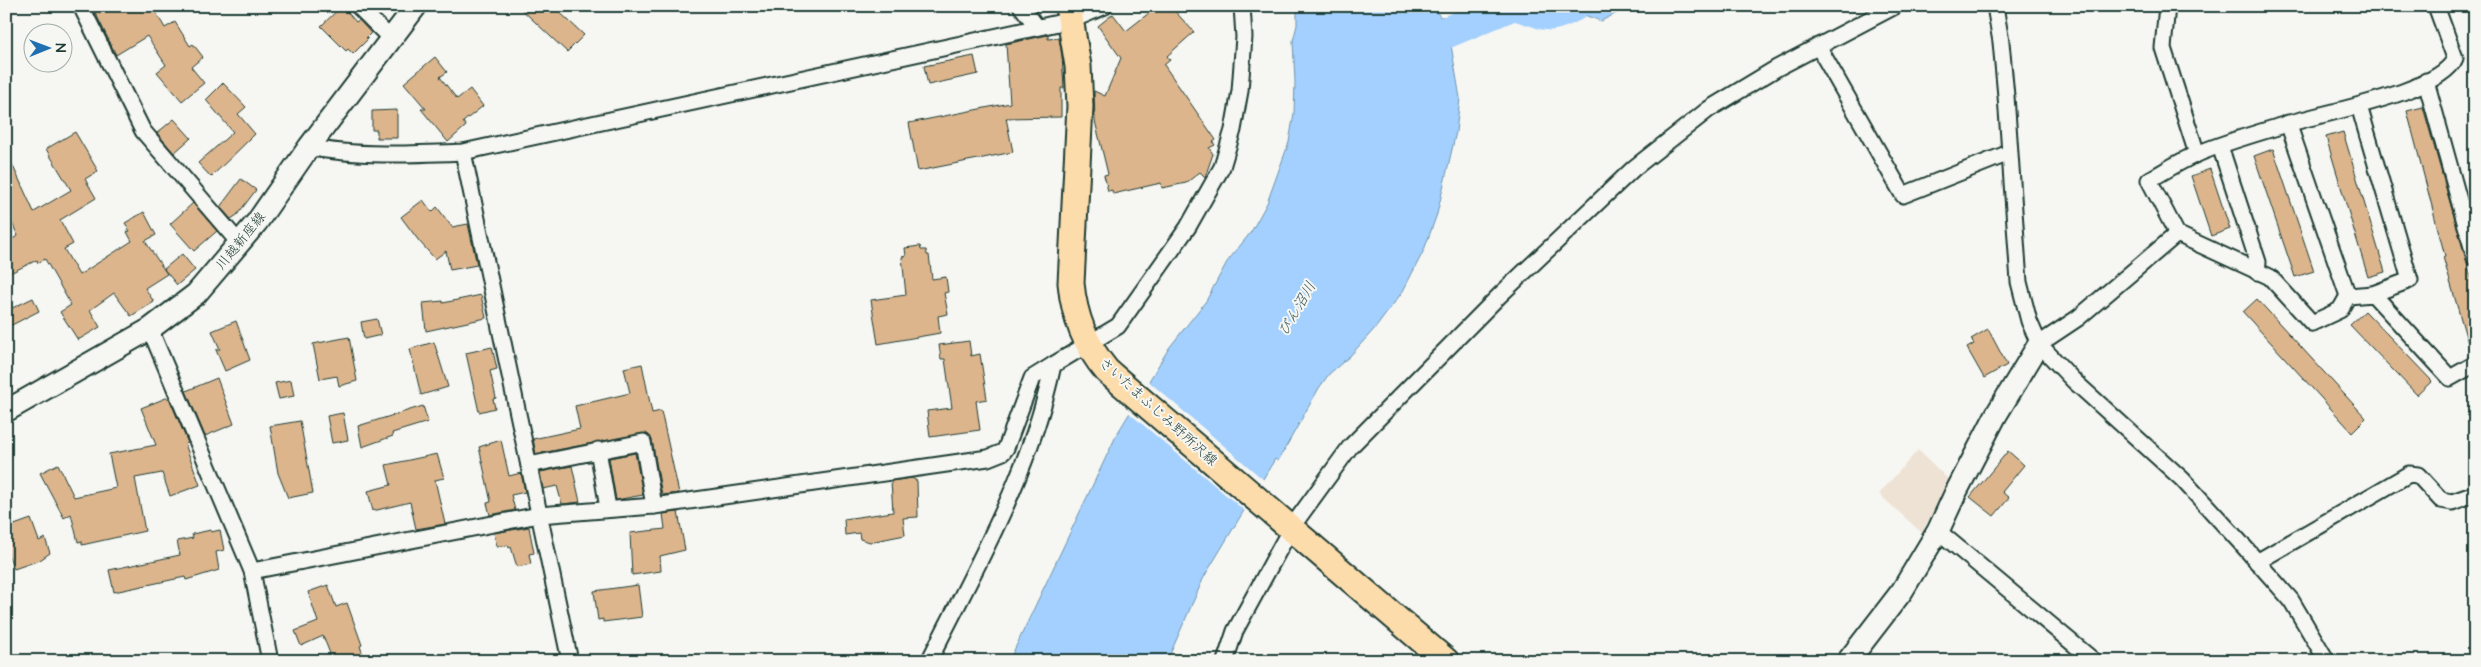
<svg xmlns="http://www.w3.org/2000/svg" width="2481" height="667" font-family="'Architects Daughter','Klee One',sans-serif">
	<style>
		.built { fill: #eee2d4 }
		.water { fill: #a3d0fe; stroke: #6e95ad }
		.pier { fill: #f6f6f2 }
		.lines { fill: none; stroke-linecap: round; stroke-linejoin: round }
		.river { stroke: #a3d0fe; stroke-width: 32 }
		.building { fill: #dcb58d; stroke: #1f3d34 }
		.street-casing { stroke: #1f3d34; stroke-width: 19 }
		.secondary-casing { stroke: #1f3d34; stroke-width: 25 }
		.primary-casing { stroke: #1f3d34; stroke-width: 29 }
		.street { stroke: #f6f6f2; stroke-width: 15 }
		.secondary { stroke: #f6f6f2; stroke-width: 21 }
		.primary { stroke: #fddcac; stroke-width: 25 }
		.labels { text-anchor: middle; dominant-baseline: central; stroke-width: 4; stroke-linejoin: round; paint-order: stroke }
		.street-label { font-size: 14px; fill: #1f3d34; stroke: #f6f6f2 }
		.water-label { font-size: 15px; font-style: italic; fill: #395a5c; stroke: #f6f6f2 }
	</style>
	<rect width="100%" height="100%" fill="#f6f6f2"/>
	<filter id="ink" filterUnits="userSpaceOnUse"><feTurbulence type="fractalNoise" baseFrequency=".02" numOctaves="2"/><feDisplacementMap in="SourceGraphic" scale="10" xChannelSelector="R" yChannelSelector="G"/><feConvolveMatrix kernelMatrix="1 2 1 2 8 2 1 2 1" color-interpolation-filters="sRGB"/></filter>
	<g filter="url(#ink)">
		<!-- built -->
		<polygon class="built" points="1918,450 1949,480 1922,533 1879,494"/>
		<!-- water -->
		<g class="water">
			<polygon points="1297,6 1433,6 1440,17 1453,16 1455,20 1485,11 1488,18 1460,30 1462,36 1451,45 1460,98 1456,132 1437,214 1424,250 1403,291 1377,326 1350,356 1329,374 1319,388 1278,461 1275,459 1204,577 1167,661 1009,661 1117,434 1169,348 1206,301 1227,262 1251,232 1267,203 1289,142 1294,113 1295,82 1293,41 1297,25"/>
			<polygon points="1569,6 1631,6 1601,21 1567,9"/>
		</g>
		<!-- pier -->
		<polygon class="pier" points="1147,380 1265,481 1246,512 1128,412"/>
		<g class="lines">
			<!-- river -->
			<g class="river">
				<path d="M1521,6C1549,14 1546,20 1573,6"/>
				<polyline points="1445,33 1509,6"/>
			</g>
		</g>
		<!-- building -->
		<g class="building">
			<polygon points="92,6 152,6 165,28 175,22 190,46 193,44 203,57 191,67 204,83 182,101 157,72 166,65 147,36 116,55"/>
			<polygon points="342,6 356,22 359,20 371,33 366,38 368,39 353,54 348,49 346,51 321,26"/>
			<polygon points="518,6 553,6 584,35 567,52"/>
			<polygon points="1144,6 1170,6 1194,32 1167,56 1170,60 1164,65 1216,140 1213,142 1215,145 1209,148 1213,154 1205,177 1200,172 1186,183 1162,188 1161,183 1113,194 1112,190 1108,191 1104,175 1108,174 1095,121 1094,91 1105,96 1121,58 1098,26 1113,14 1126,31 1149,13"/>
			<polygon points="1048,35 1048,39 1059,38 1062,56 1064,88 1061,88 1061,117 1006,118 1013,152 918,171 909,123 1010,103 1006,44"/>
			<polygon points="974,56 978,74 928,85 924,66"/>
			<polygon points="435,57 447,72 440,77 457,99 470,89 483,106 463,122 466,126 448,142 421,109 426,109 404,83"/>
			<polygon points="223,83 246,107 238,114 255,134 211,177 198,163 233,132 206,100"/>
			<polygon points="2423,107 2475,291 2475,353 2471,354 2443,257 2445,256 2407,111"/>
			<polygon points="397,110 397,138 377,138 377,130 372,130 372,111"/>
			<polygon points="174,119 191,138 174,153 157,133"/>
			<polygon points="75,132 98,171 85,179 96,198 60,220 73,244 64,249 79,275 132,241 127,232 130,231 125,223 144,212 156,235 145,241 167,274 145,288 154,302 131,316 114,293 90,310 100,327 78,340 60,312 71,305 45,259 38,263 37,260 6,275 6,242 18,236 6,210 6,151 34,212 71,190 46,149"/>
			<polygon points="2343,132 2385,272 2368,277 2326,137"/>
			<polygon points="2273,149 2314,271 2295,277 2254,156"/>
			<polygon points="2210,169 2230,229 2211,236 2191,176"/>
			<polygon points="241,179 256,190 237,215 231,219 220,207"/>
			<polygon points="423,200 432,212 437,207 452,227 468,224 477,265 450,270 446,251 435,259 419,241 401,217"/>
			<polygon points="193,203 217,231 194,251 170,224"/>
			<polygon points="920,246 921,250 926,250 927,255 929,255 932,279 946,277 948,292 944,293 948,314 938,316 940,333 878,344 871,300 906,295 902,257 906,256 905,248"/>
			<polygon points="182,254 195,270 177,285 164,269"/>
			<polygon points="481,295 486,318 426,331 423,303 443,301 443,303"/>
			<polygon points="33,298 39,311 6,328 6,311"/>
			<polygon points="2257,299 2366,418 2352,432 2243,312"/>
			<polygon points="2365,311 2432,381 2417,395 2350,325"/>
			<polygon points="377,319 381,335 364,339 361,322"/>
			<polygon points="236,321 250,360 225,371 216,350 220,349 212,331"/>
			<polygon points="1988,329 2007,365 1984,378 1967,348 1974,344 1971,339"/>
			<polygon points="349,337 357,381 339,386 337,376 320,379 313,344"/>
			<polygon points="969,341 971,356 980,354 987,399 976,401 980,430 930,437 927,411 952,408 945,359 941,359 939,345"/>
			<polygon points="434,342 448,387 421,395 410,349"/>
			<polygon points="492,347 497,369 490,371 496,398 493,399 495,408 479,412 466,353"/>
			<polygon points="642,364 652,413 661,411 679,493 662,495 652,440 646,433 536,454 533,439 580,429 575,406 630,393 624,368"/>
			<polygon points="217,378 234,424 205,436 186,391"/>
			<polygon points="291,380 294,396 279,399 275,383"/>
			<polygon points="166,398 169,398 188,443 185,444 200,485 170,496 162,473 135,478 145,531 82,545 82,541 78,542 71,514 64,518 40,473 58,464 74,497 116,488 109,454 156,445 141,408"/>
			<polygon points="423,406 428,422 392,433 393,436 362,447 358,426"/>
			<polygon points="343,413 348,440 332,443 327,416"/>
			<polygon points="300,421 313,493 288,498 278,473 270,426"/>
			<polygon points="501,440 509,476 521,473 525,492 511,495 515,510 490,515 487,503 491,502 479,447"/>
			<polygon points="2008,451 2024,465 2002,492 2009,498 1994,516 1970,497"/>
			<polygon points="635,453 643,495 616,500 609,458"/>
			<polygon points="437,454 444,478 435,480 445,524 416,529 410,502 373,511 368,491 391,485 386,465"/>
			<polygon points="572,466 580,502 562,504 557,486 543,489 540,472"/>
			<polygon points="912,478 917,481 918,517 903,518 905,535 870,542 860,539 859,533 845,535 844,519 893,512 891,481"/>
			<polygon points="678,512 685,550 660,556 661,571 632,575 630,533 665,529 663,514"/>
			<polygon points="31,519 39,541 45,538 50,553 40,560 14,569 6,549 6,528"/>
			<polygon points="529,527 534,553 529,554 531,564 517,567 511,547 509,548 508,545 497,547 494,533"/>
			<polygon points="211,530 211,532 220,530 224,550 216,552 219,570 186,580 185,577 114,592 109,570 180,555 177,541 193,538 192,534"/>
			<polygon points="328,585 336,607 347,603 362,645 360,646 365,661 333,661 323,636 301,646 295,631 318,622 308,592"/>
			<polygon points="638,585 642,617 603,622 603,619 598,620 594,591"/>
		</g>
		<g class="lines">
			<!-- street casing -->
			<g class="street-casing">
				<g id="street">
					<polyline points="81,6 143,131 240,244"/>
					<polyline points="358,6 391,39"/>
					<polyline points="1021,6 1037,27"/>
					<polyline points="1995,6 2001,42 2006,96 2019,282 2029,321 2039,344 2074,381 2182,479 2239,541 2291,600 2327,661"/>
					<polyline points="2167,6 2163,48 2197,154"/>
					<path d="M2436,6L2455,58C2442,92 2322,113 2287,124C2258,133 2225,142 2197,154C2180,161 2165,171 2149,180L2177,234L2270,277L2312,323L2340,310L2348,296L2373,294L2450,378L2475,364"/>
					<polyline points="1818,46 1903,195 2009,153"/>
					<polyline points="2426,81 2475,258"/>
					<polyline points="2359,106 2410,280 2373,294"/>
					<polyline points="2288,123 2348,296"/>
					<polyline points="2220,146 2258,262 2257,272"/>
					<path d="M309,147C355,157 416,154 463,152L1072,20L1105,6"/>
					<polyline points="463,152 570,661"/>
					<polyline points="150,329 252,571 270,661"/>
					<polyline points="2039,344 2078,318 2177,234"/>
					<polyline points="598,450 608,508"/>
					<polyline points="529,465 643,442 654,506"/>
					<polyline points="1938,531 2094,661"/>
					<polyline points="2257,562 2409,474 2418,475 2441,500 2452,502 2475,494"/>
					<polyline points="252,571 539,515 654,506 988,458 1003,452 1006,448 1032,378 1053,365"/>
					<path d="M929,661C977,565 1031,471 1053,365L1118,326L1188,227L1222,167L1233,130L1240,91L1244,37L1242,6"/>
					<polyline points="1225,661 1235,631 1291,528 1350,447 1500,295 1634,168 1709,109 1777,68 1895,6"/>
				</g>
			</g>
			<!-- secondary casing -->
			<g class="secondary-casing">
				<g id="secondary">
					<polyline points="6,411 150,329 196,294 257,222 309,147 416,6"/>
					<polyline points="1848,661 1902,591 1938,531 1956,492 1996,415 2039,344"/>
				</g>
			</g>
			<!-- primary casing -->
			<g class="primary-casing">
				<path id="primary" d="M1068,6L1078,66L1080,106L1071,283C1074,316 1085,345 1107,371L1446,661"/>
			</g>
			<!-- street -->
			<use href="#street" class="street"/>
			<!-- secondary -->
			<use href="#secondary" class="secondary"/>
			<!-- primary -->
			<use href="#primary" class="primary"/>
		</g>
	</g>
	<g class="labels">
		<!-- street labels -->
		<g class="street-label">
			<text transform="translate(241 241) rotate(-51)">川越新座線</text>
			<text transform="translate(1158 412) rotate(42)">さいたまふじみ野所沢線</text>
		</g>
		<!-- water labels -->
		<g class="water-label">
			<text transform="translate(1297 309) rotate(-60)">びん沼川</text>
		</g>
	</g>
	<!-- margin -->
	<rect width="2481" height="667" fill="none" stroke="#f6f6f2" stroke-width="25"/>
	<rect x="12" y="12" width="2456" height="642" fill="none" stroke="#1f3d34" stroke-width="2" filter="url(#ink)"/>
	<!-- north arrow -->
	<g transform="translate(48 48) rotate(89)"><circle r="24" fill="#f6f6f2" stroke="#a0aca6"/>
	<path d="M0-4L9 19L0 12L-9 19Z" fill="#1f6fb2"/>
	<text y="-8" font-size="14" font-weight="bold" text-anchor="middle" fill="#1f3d34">N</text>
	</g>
</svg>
